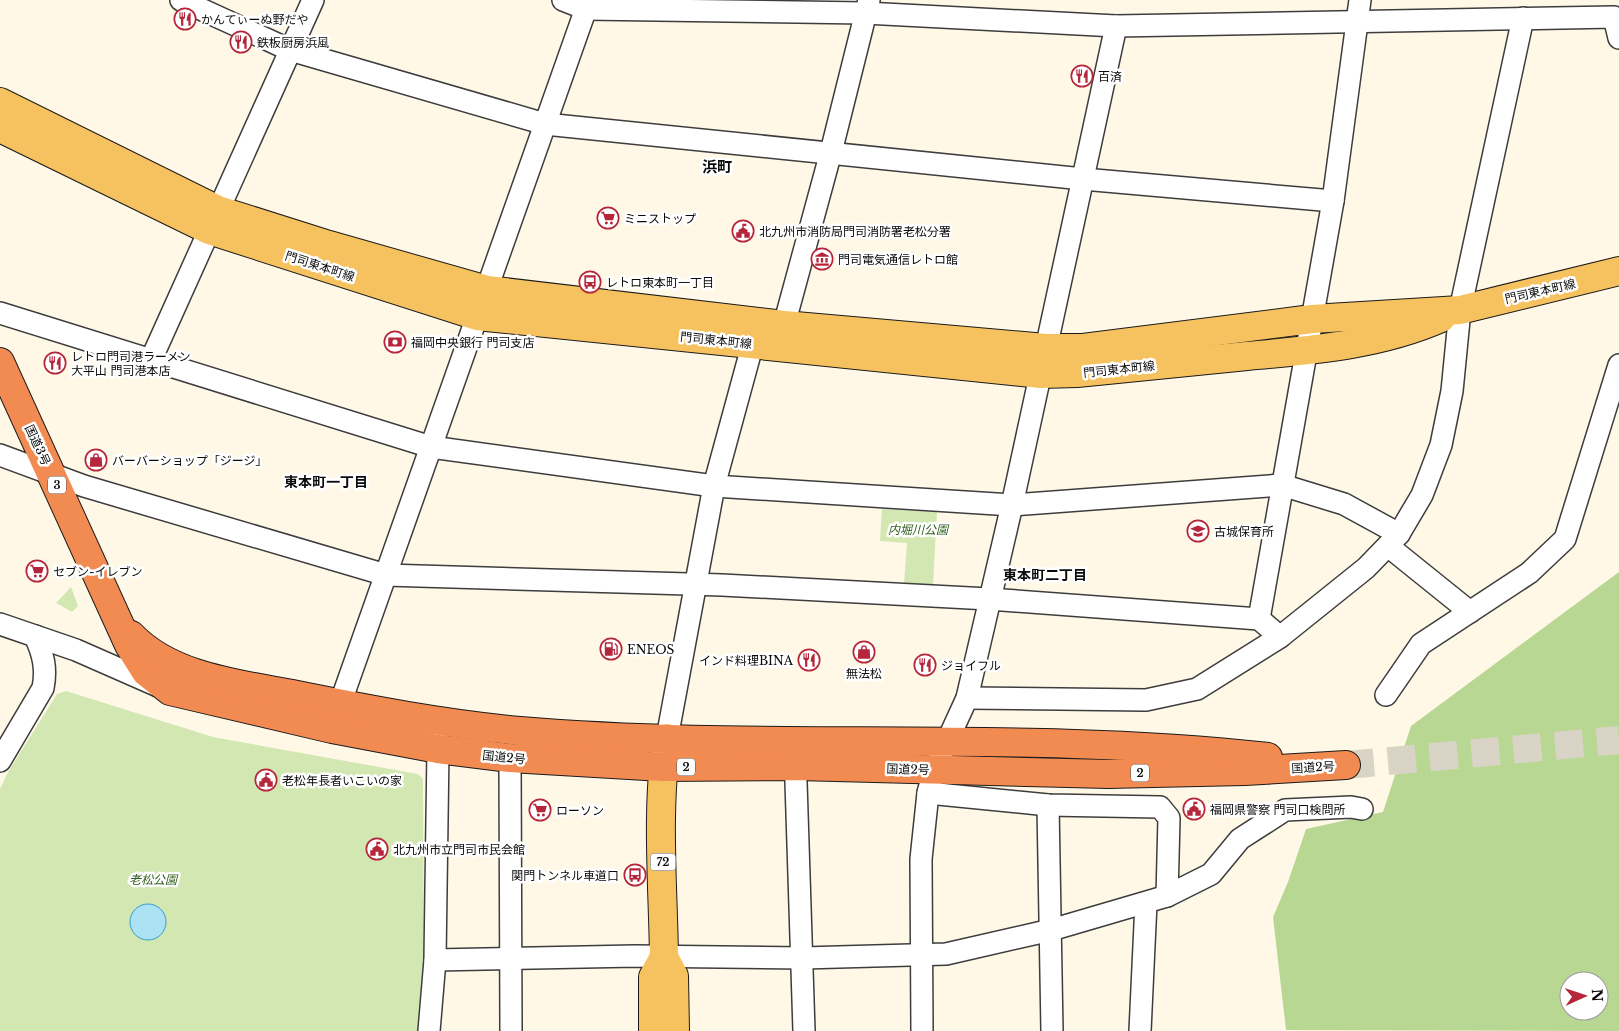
<svg xmlns="http://www.w3.org/2000/svg" width="1619" height="1031" font-family="'Libre Baskerville','Noto Sans JP',serif">
	<style>
		.green { fill: #d3e7b3 }
		.forest { fill: #b8d793; fill-rule: evenodd }
		.water { fill: #ade1f4; stroke: #369eca }
		.lines { fill: none; stroke-linecap: round; stroke-linejoin: round }
		.highway-tunnel { stroke: #dad4c6; stroke-width: 28; stroke-dasharray: 28 14; stroke-linecap: butt }
		.minor-casing { stroke: #3d3d3d; stroke-width: 24 }
		.major-casing { stroke: #1b1b1b; stroke-width: 30 }
		.highway-casing { stroke: #1b1b1b; stroke-width: 30 }
		.minor { stroke: #fff; stroke-width: 21 }
		.major { stroke: #f6c260; stroke-width: 28 }
		.highway { stroke: #f28b52; stroke-width: 28 }
		.labels { text-anchor: middle; dominant-baseline: central; stroke-width: 5; stroke-linejoin: round; paint-order: stroke }
		.shield { fill: #fff; stroke: #545454; stroke-width: 1 }
		.shield-label { font-size: 11px; font-weight: bold; fill: #0a0a0a }
		.poi-label { font-size: 12px; fill: #0a0a0a; stroke: #fff; text-anchor: start }
		.street-label { font-size: 12px; fill: #0a0a0a; stroke: #fff }
		.park-label { font-size: 12px; font-style: italic; fill: #315f1d; stroke: #fff }
		.neighbourhood-label { font-size: 14px; font-weight: bold; fill: #0a0a0a; stroke: #fff }
		.quarter-label { font-size: 15px; font-weight: bold; fill: #0a0a0a; stroke: #fff }
	</style>
	<rect width="100%" height="100%" fill="#fff8e7"/>
	<!-- green -->
	<g class="green">
		<polygon points="882,509 937,512 933,586 904,584 907,543 880,541"/>
		<polygon points="71,587 78,606 72,612 56,603"/>
		<polygon points="66,691 213,737 418,774 423,779 424,965 420,1031 0,1031 0,789 8,772 57,694"/>
	</g>
	<!-- forest -->
	<path class="forest" d="M1619,572V1031L1286,1030L1273,917L1288,882L1306,829L1383,812L1411,726ZM1569,981H1599V1011H1569Z"/>
	<!-- water -->
	<circle class="water" cx="148" cy="922" r="18"/>
	<g class="lines">
		<!-- highway-tunnel -->
		<polyline class="highway-tunnel" points="1346,765 1619,740"/>
		<!-- minor casing -->
		<g class="minor-casing">
			<g id="minor">
				<polyline points="181,0 290,50 545,124 1083,179 1333,201"/>
				<polyline points="563,0 586,9 865,13 1116,26 1614,17 1619,38"/>
				<polyline points="0,313 431,447 714,486 1012,505 1282,485 1344,504 1399,534"/>
				<polyline points="150,362 313,0"/>
				<polyline points="0,455 84,486 386,575 722,585 989,599 1259,619 1280,637"/>
				<polyline points="1388,546 1470,612"/>
				<polyline points="1259,619 1333,201 1360,0"/>
				<polyline points="0,624 76,650 158,686"/>
				<polyline points="1386,695 1421,644 1529,573 1565,539 1619,365"/>
				<polyline points="967,698 1146,700 1197,689 1280,637 1366,568 1399,534 1422,495 1441,445 1452,391 1460,310 1523,18"/>
				<polyline points="340,704 589,0"/>
				<polyline points="667,738 714,486 753,343 784,325 831,152 869,0"/>
				<polyline points="795,751 804,1031"/>
				<polyline points="510,758 511,1031"/>
				<path d="M0,761L43,688C47,668 43,654 35,636"/>
				<polyline points="928,793 1048,805 1160,807 1169,818 1167,896"/>
				<polyline points="1048,805 1052,1031"/>
				<polyline points="435,960 635,956 803,958 946,954 1051,930 1167,896 1211,874 1240,839 1285,810 1351,807 1362,809"/>
				<polyline points="429,1031 435,960 438,749 434,735"/>
				<polyline points="922,1031 921,859 928,793 934,770 967,698 1012,505 1116,26"/>
				<polyline points="1140,1031 1146,903"/>
			</g>
		</g>
		<!-- major casing -->
		<g class="major-casing">
			<g id="major">
				<polyline points="0,102 218,210 329,245 487,290 784,325 1046,348 1083,348 1312,319 1460,310 1619,271"/>
				<path d="M0,128L209,230L477,316L1041,374L1077,373C1134,367 1190,362 1247,356C1313,350 1380,345 1441,318"/>
				<path d="M667,738C656,810 663,885 664,957L674,976L675,1031"/>
				<polyline points="653,1031 653,977 664,957"/>
			</g>
		</g>
		<!-- highway casing -->
		<g class="highway-casing">
			<g id="highway">
				<polyline points="0,362 129,645 146,672 170,691 332,729 438,749 510,758 663,767 797,766 1108,774 1245,771 1346,765"/>
				<path d="M131,635C172,678 241,684 297,695C371,710 445,724 520,731C768,752 1020,729 1268,757"/>
			</g>
		</g>
		<!-- minor -->
		<use href="#minor" class="minor"/>
		<!-- major -->
		<use href="#major" class="major"/>
		<!-- highway -->
		<use href="#highway" class="highway"/>
	</g>
	<!-- icons -->
	<defs>
		<g id="restaurant-ring" transform="scale(1.125)"><circle r="9.5" fill="#fff" stroke="#b6263b" stroke-width="1.5"/><path d="M-5-6h1v4h1v-4h1v4h1v-4h1v5L-1.5 .5V6h-2V.5L-5-1ZM5-6V6H3V1.5H1.5Q1.5-4 5-6Z" fill="#b6263b"/></g>
		<g id="supermarket-ring" transform="scale(1.125)"><circle r="9.5" fill="#fff" stroke="#b6263b" stroke-width="1.5"/><path d="M-6-5.5h2.5l.6 2H6L4.5 2H-2.5L-4.4-4H-6ZM-1.5 3.2a1.3 1.3 0 1 0 .1 0ZM3 3.2a1.3 1.3 0 1 0 .1 0Z" fill="#b6263b"/></g>
		<g id="civic-ring" transform="scale(1.125)"><circle r="9.5" fill="#fff" stroke="#b6263b" stroke-width="1.5"/><path d="M-.6-6.5H3V-4.5H.6V-3L4-1V1h2V6H-6V1h2V-1L-.6-3ZM-1.2 2.5V6h2.4V2.5Z" fill="#b6263b"/></g>
		<g id="museum-ring" transform="scale(1.125)"><circle r="9.5" fill="#fff" stroke="#b6263b" stroke-width="1.5"/><path d="M0-6L6-3V-2H-6V-3ZM-5-1h2V3h-2ZM-1-1h2V3h-2ZM3-1h2V3H3ZM-6 4H6V6H-6Z" fill="#b6263b"/></g>
		<g id="bus-ring" transform="scale(1.125)"><circle r="9.5" fill="#fff" stroke="#b6263b" stroke-width="1.5"/><path d="M-5-6H5V4H4V6H2V4H-2V6H-4V4H-5ZM-3.5-4V0h7V-4ZM-3.5 1.2v1.5H-2V1.2ZM2 1.2v1.5H3.5V1.2Z" fill="#b6263b"/></g>
		<g id="bank-ring" transform="scale(1.125)"><circle r="9.5" fill="#fff" stroke="#b6263b" stroke-width="1.5"/><path d="M-6-4H6V4H-6ZM0-2.3a2.3 2.3 0 1 0 0 4.6a2.3 2.3 0 1 0 0-4.6Z" fill="#b6263b"/></g>
		<g id="shop-ring" transform="scale(1.125)"><circle r="9.5" fill="#fff" stroke="#b6263b" stroke-width="1.5"/><path d="M-5-2.5h2.3a2.7 3.5 0 0 1 5.4 0H5L5.5 6h-11ZM-1.5-2.5h3a1.5 2.3 0 0 0-3 0Z" fill="#b6263b"/></g>
		<g id="school-ring" transform="scale(1.125)"><circle r="9.5" fill="#fff" stroke="#b6263b" stroke-width="1.5"/><path d="M0-5L7-2L0 1L-7-2ZM-4 1L0 2.5L4 1V4Q0 6-4 4Z" fill="#b6263b"/></g>
		<g id="fuel-ring" transform="scale(1.125)"><circle r="9.5" fill="#fff" stroke="#b6263b" stroke-width="1.5"/><path d="M-5.5-6h7V0h2V4h1.3V-2.5L3-4.5l.8-.8L6-3V5H2.5V1h-1V6h-7ZM-4.2-4.7v3.2H.2V-4.7Z" fill="#b6263b"/></g>
	</defs>
	<g fill-rule="evenodd">
		<use href="#restaurant-ring" x="185" y="19"/>
		<use href="#restaurant-ring" x="241" y="42"/>
		<use href="#restaurant-ring" x="1082" y="76"/>
		<use href="#supermarket-ring" x="608" y="218"/>
		<use href="#civic-ring" x="743" y="231"/>
		<use href="#museum-ring" x="822" y="259"/>
		<use href="#bus-ring" x="590" y="282"/>
		<use href="#bank-ring" x="395" y="342"/>
		<use href="#restaurant-ring" x="55" y="363"/>
		<use href="#shop-ring" x="96" y="460"/>
		<use href="#school-ring" x="1198" y="531"/>
		<use href="#supermarket-ring" x="37" y="571"/>
		<use href="#fuel-ring" x="611" y="649"/>
		<use href="#shop-ring" x="864" y="652"/>
		<use href="#restaurant-ring" x="809" y="660"/>
		<use href="#restaurant-ring" x="925" y="665"/>
		<use href="#civic-ring" x="266" y="780"/>
		<use href="#civic-ring" x="1194" y="809"/>
		<use href="#supermarket-ring" x="540" y="810"/>
		<use href="#civic-ring" x="377" y="849"/>
		<use href="#bus-ring" x="635" y="875"/>
	</g>
	<g class="labels">
		<!-- shield labels -->
		<g class="shield">
			<rect x="48" y="476.5" width="18" height="17" rx="4"/>
			<rect x="677" y="758.5" width="18" height="17" rx="4"/>
			<rect x="1131" y="764.5" width="18" height="17" rx="4"/>
			<rect x="650.5" y="853.5" width="25" height="17" rx="4"/>
		</g>
		<g class="shield-label">
			<text x="57" y="485">3</text>
			<text x="686" y="767">2</text>
			<text x="1140" y="773">2</text>
			<text x="663" y="862">72</text>
		</g>
		<!-- poi labels -->
		<g class="poi-label">
			<text x="201" y="19">かんてぃーぬ野だや</text>
			<text x="257" y="42">鉄板厨房浜風</text>
			<text x="1098" y="76">百済</text>
			<text x="624" y="218">ミニストップ</text>
			<text x="759" y="231">北九州市消防局門司消防署老松分署</text>
			<text x="838" y="259">門司電気通信レトロ館</text>
			<text x="606" y="282">レトロ東本町一丁目</text>
			<text x="411" y="342">福岡中央銀行 門司支店</text>
			<text x="71" y="356">レトロ門司港ラーメン<tspan x="71" dy="14">大平山 門司港本店</tspan></text>
			<text x="112" y="460">バーバーショップ「ジージ」</text>
			<text x="1214" y="531">古城保育所</text>
			<text x="53" y="571">セブン-イレブン</text>
			<text x="627" y="649">ENEOS</text>
			<text x="793" y="660" text-anchor="end">インド料理BINA</text>
			<text x="941" y="665">ジョイフル</text>
			<text x="864" y="673" text-anchor="middle">無法松</text>
			<text x="282" y="780">老松年長者いこいの家</text>
			<text x="1210" y="809">福岡県警察 門司口検問所</text>
			<text x="556" y="810">ローソン</text>
			<text x="393" y="849">北九州市立門司市民会館</text>
			<text x="619" y="875" text-anchor="end">関門トンネル車道口</text>
		</g>
		<!-- street labels -->
		<g class="street-label">
			<text transform="translate(320 266) rotate(18)">門司東本町線</text>
			<text transform="translate(1540 291) rotate(-13)">門司東本町線</text>
			<text transform="translate(716 340) rotate(6)">門司東本町線</text>
			<text transform="translate(1119 369) rotate(-6)">門司東本町線</text>
			<text transform="translate(38 445) rotate(65)">国道3号</text>
			<text transform="translate(504 757) rotate(6)">国道2号</text>
			<text transform="translate(1313 767) rotate(-3)">国道2号</text>
			<text transform="translate(908 769) rotate(2)">国道2号</text>
		</g>
		<!-- park labels -->
		<g class="park-label">
			<text x="918" y="529">内堀川公園</text>
			<text x="153" y="879">老松公園</text>
		</g>
		<!-- neighbourhood labels -->
		<g class="neighbourhood-label">
			<text x="326" y="482">東本町一丁目</text>
			<text x="1045" y="575">東本町二丁目</text>
		</g>
		<!-- quarter labels -->
		<g class="quarter-label">
			<text x="717" y="166">浜町</text>
		</g>
	</g>
	<!-- north arrow -->
	<g transform="translate(1584 996) rotate(87)"><circle r="24" fill="#ffffff" stroke="#9d9d9d"/>
	<path d="M0-4L9 19L0 12L-9 19Z" fill="#b6263b"/>
	<text y="-8" font-size="14" font-weight="bold" text-anchor="middle" fill="#0a0a0a">N</text>
	</g>
</svg>
